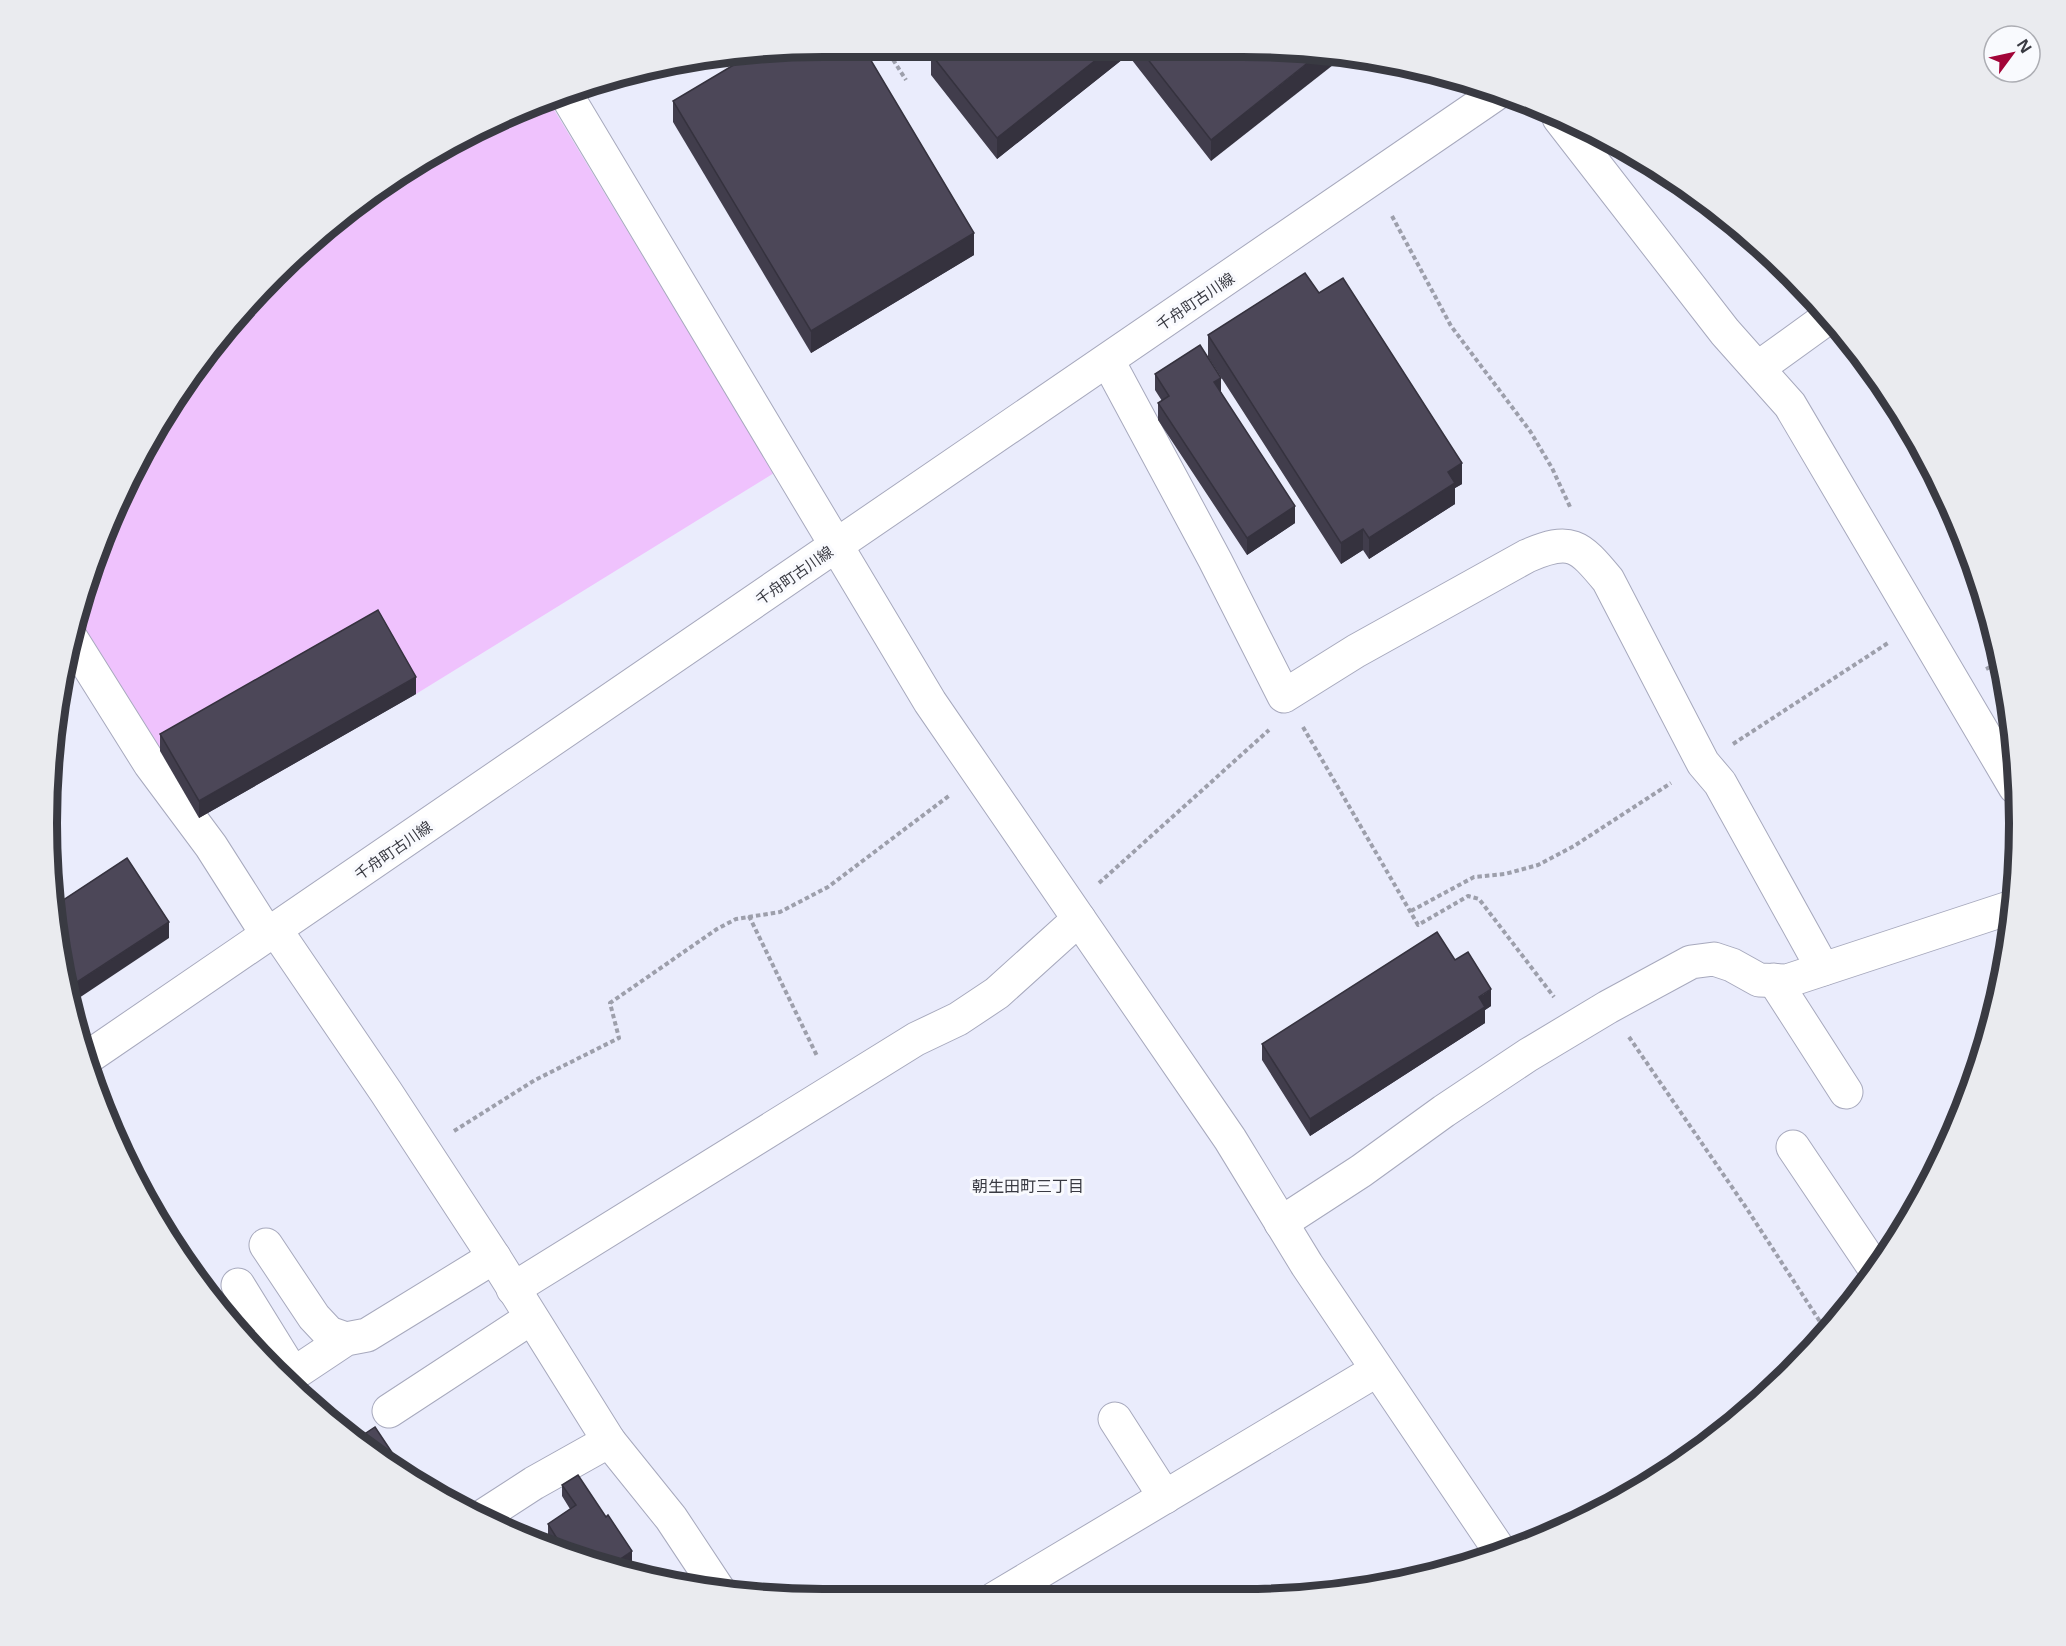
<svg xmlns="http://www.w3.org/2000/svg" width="2066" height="1646" font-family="'Noto Sans','Noto Sans JP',sans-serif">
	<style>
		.pitch { fill: #efc2fd }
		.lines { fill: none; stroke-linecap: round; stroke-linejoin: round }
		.minor-casing { stroke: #a7a9bd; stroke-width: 35 }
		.path { stroke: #9d9fab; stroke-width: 4; stroke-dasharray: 4.5 3; stroke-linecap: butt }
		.minor { stroke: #fff; stroke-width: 33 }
		.wall { fill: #413d4c }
		.shaded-wall { fill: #35323e }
		.building { fill: #4c4758; stroke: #35323e; stroke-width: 1.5 }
		.labels { text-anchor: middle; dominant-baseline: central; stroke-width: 6; stroke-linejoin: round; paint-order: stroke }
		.street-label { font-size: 15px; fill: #393a42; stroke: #f9fafe }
		.neighbourhood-label { font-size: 16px; fill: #393a42; stroke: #f9fafe }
		.rim { fill: none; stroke: #393a42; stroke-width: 8 }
	</style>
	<rect width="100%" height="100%" fill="#eaecfc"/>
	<!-- pitch -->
	<polygon class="pitch" points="550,103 774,473 416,694 378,627 160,751 95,654 75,618 151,434 274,274 435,150"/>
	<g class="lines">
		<!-- minor casing -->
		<g class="minor-casing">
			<g id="minor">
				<polyline points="567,96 930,702 1230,1139 1307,1265 1502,1554"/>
				<polyline points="1559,118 1725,332 1790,405 2015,787"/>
				<path d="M1108,361L1215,560L1284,696L1356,651L1527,556C1571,537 1579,545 1608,580L1703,763L1720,783L1823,969"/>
				<polyline points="1758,368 1830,316"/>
				<polyline points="71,638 150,764 211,846 267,934"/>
				<polyline points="275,929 386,1092 494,1257 609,1441 671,1518 718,1589"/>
				<polyline points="1774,980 1846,1092"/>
				<polyline points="87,1058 1500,91"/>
				<polyline points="1793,1147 1875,1269"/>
				<polyline points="1281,1223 1361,1171 1444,1111 1528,1055 1608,1007 1691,962 1714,959 1732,965 1759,980 1787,981 2012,907"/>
				<polyline points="266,1245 314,1317 329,1333 346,1339"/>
				<polyline points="238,1285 293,1374"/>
				<polyline points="513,1289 916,1039 958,1019 997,993 1079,919"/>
				<polyline points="286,1379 346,1339 367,1335 494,1257"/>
				<polyline points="389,1411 531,1318"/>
				<polyline points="1115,1419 1165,1497"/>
				<polyline points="483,1516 534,1483 609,1441"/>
				<polyline points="994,1599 1377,1370"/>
			</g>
		</g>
		<!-- path -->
		<g class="path">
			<polyline points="885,47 906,80"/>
			<polyline points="1392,216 1451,326 1530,431 1552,468 1571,509"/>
			<polyline points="1986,669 1999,663"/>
			<polyline points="1303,727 1418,925 1468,896 1479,899 1554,997"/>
			<polyline points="1733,744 1888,643"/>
			<polyline points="1099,883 1269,730"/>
			<polyline points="1411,911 1474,877 1505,874 1538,865 1574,846 1671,783"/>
			<polyline points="749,916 817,1056"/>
			<polyline points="1629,1037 1747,1209 1826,1331"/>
			<polyline points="454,1131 535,1080 619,1038 610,1003 717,929 736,919 780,912 828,887 950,795"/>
		</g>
		<!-- minor -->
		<use href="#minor" class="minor"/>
	</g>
	<!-- wall -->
	<g class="wall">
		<polygon points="939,47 1293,48 1211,161 1128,55 997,159 931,75 931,54"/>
		<polygon points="673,101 974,255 811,353 673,122"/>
		<polygon points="1319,293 1462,484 1455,488 1455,504 1369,559 1363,550 1341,564 1208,357 1208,335"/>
		<polygon points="1155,374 1221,392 1295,523 1247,555 1158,420 1158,403 1162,401 1155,390"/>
		<polygon points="416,694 199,818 160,751 160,734"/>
		<polygon points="1455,960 1491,1006 1485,1010 1485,1023 1310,1136 1262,1060 1262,1044"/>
		<polygon points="562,1485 632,1562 622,1569 557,1550 548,1535 548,1524 570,1509 562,1496"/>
	</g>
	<!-- shaded-wall -->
	<g class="shaded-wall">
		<polygon points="1111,48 1128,48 1128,55 997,159 997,138"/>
		<polygon points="1320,53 1342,58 1211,161 1211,140"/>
		<polygon points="974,233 974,255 811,353 811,331"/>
		<polygon points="1221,378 1221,394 1214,382"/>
		<polygon points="1462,463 1462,484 1455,488 1455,504 1369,559 1369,538 1448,472"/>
		<polygon points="1295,506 1295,523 1247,555 1247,538"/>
		<polygon points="1363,529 1363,550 1341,564 1341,543"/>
		<polygon points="416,677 416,694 199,818 199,801"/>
		<polygon points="169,922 169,938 70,1004 68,988"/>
		<polygon points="1491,989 1491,1006 1485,1010 1485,1023 1310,1136 1310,1119"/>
		<polygon points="632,1551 632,1562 622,1569 610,1566"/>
	</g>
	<!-- building -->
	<g class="building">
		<polygon points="823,46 863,47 974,233 811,331 673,101 747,57"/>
		<polygon points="939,47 1111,48 997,138 931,54"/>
		<polygon points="1139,48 1293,48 1320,53 1211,140"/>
		<polygon points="1305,273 1319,293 1343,278 1462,463 1448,472 1455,483 1369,538 1363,529 1341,543 1208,335"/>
		<polygon points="1200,345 1221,378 1214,382 1295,506 1247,538 1158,403 1169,396 1155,374"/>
		<polygon points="378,610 416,677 199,801 160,734"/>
		<polygon points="127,858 169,922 68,988 57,904"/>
		<polygon points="1437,932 1455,960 1468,952 1491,989 1479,997 1485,1007 1310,1119 1262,1044"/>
		<polygon points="375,1427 403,1469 354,1441"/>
		<polygon points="578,1475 606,1517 608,1515 632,1551 610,1566 566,1553 548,1524 576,1505 562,1485"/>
	</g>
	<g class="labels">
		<!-- street labels -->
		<g class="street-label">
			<text transform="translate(1195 301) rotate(-34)">千舟町古川線</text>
			<text transform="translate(794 575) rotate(-35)">千舟町古川線</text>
			<text transform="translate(393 850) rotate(-35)">千舟町古川線</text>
		</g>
		<!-- neighbourhood labels -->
		<g class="neighbourhood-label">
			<text x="1028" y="1186">朝生田町三丁目</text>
		</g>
	</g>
	<!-- crop -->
	<path d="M0 0H2066V1646H0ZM823 57H1243A766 766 0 0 1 2009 823V823A766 766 0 0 1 1243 1589H823A766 766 0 0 1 57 823V823A766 766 0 0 1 823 57Z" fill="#eaebef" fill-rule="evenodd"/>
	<path class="rim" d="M823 57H1243A766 766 0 0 1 2009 823V823A766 766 0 0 1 1243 1589H823A766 766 0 0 1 57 823V823A766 766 0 0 1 823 57Z"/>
	<!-- north arrow -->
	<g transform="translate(2012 54) rotate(57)"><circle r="28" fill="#f9fafe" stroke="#acadb3" stroke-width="1.5"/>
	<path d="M0-4.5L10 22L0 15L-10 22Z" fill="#a20438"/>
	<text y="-9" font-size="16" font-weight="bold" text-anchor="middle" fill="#393a42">N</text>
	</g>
</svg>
